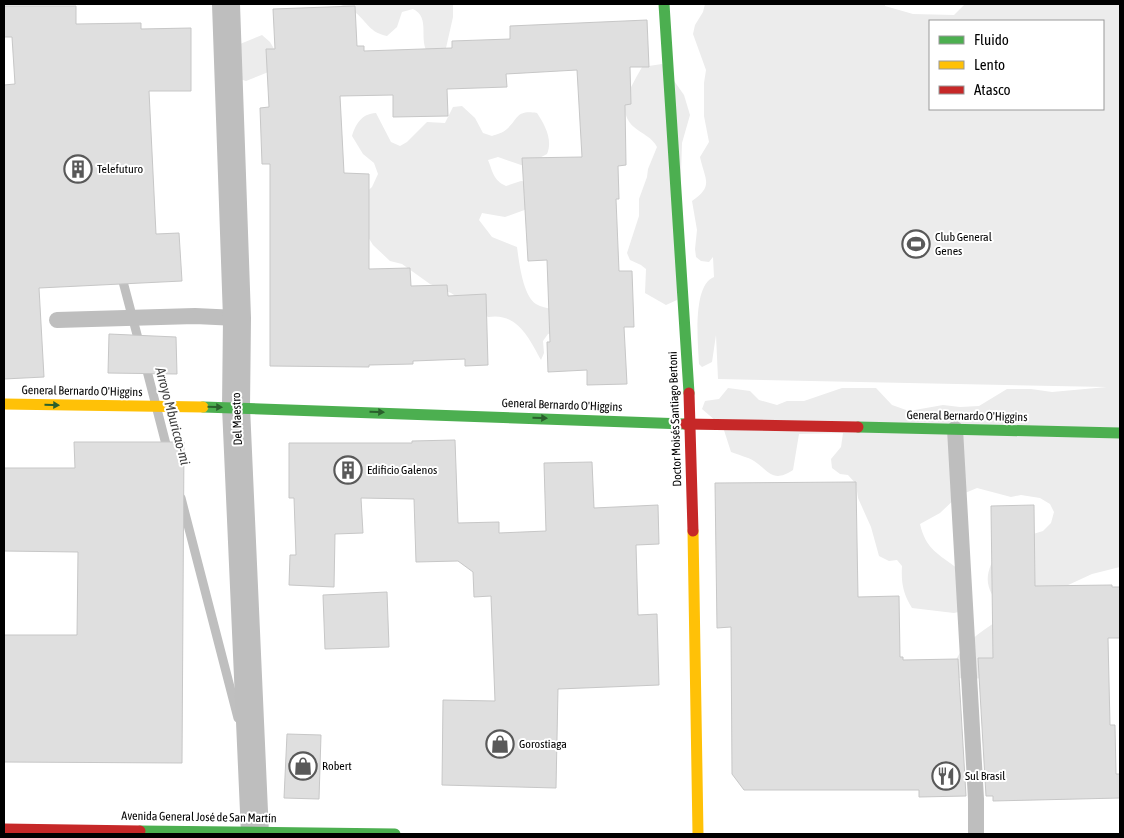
<svg xmlns="http://www.w3.org/2000/svg" width="1124" height="838" font-family="'Asap Condensed',sans-serif">
	<style>
		.green { fill: #ececec; fill-rule: evenodd }
		.lines { fill: none; stroke-linecap: round; stroke-linejoin: round }
		.stream { stroke: #bfbfbf; stroke-width: 9 }
		.building { fill: #dfdfdf; stroke: #c7c7c7 }
		.lane { stroke: #bebebe; stroke-width: 16 }
		.street { stroke: #bebebe; stroke-width: 28 }
		.fast { stroke: #4caf50; stroke-width: 11 }
		.slow { stroke: #ffc107; stroke-width: 11 }
		.jam { stroke: #c62828; stroke-width: 11 }
		.oneway { fill: #2a602c }
		.labels { text-anchor: middle; dominant-baseline: central; stroke-width: 4; stroke-linejoin: round; paint-order: stroke }
		.poi-label { font-size: 12px; fill: #000; stroke: #fff; text-anchor: start }
		.street-label { font-size: 12px; fill: #000; stroke: #fff }
		.water-label { font-size: 14px; font-style: italic; fill: #444; stroke: #fff }
	</style>
	<rect width="100%" height="100%" fill="#fff"/>
	<!-- green -->
	<g class="green">
		<path d="M338,4H458L453,5V17L446,48L428,53C418,40 431,17 413,9L402,12L397,27L387,36C369,32 368,23 356,13C351,9 344,6 338,4Z"/>
		<path d="M705,4H885V6L913,14L954,15L965,4H1120V567L1092,574L1066,586L998,677L970,679L957,678L952,669C962,641 983,631 1006,615C982,584 983,578 1001,544L1043,531L1051,523L1054,512L1050,504L1040,498L1021,495L1011,497L977,488L958,496L940,513L920,524C926,550 939,554 958,569L963,611L954,613L912,608C903,594 901,582 902,566L897,560L889,561L879,556L871,527L858,498L856,484L848,475L840,474L832,468L831,459L841,447L843,433L799,434L793,470C773,483 770,472 754,461C748,457 738,455 731,452L723,427L702,409L705,401L719,399L728,388L750,391L759,400L777,405L787,401H804L842,388H876L892,405L909,411L943,405L960,407L979,406L1007,389H1031L1052,392L1107,387L718,379L716,335L712,362L702,367L699,364C698,344 692,285 714,277L713,257L709,262L701,261L696,257L695,249L697,230L692,201C714,186 705,180 700,157L709,142L704,116V83L706,70L693,34L695,25L703,12ZM930,21H1103V109H930Z"/>
		<polygon points="262,35 270,42 280,59 276,69 246,81 240,79 240,44"/>
		<path d="M662,64L684,95L690,115L682,143L677,300L666,305L645,293L646,269L641,265L630,260L627,253L639,216V199L647,177L648,169L657,147C652,137 642,134 634,127C614,110 633,84 642,67Z"/>
		<path d="M462,106L475,118L483,133L492,136C497,134 503,133 507,129C519,118 516,110 537,113C545,125 553,140 547,154L524,166L498,157L488,160C493,172 493,180 506,186L521,181L529,182L530,208L505,217L482,213L479,220L492,237L517,247C519,262 523,296 536,304C541,307 547,308 552,309L557,332L548,334L543,341L544,353L541,360C529,338 517,312 488,317L451,293L430,284L402,264L390,261L373,245L365,232L363,195L372,187L378,174L374,163L363,154L352,136C356,124 361,114 376,113L391,142L400,146L407,142L427,122L445,123L453,107Z"/>
	</g>
	<g class="lines">
		<!-- stream -->
		<g class="stream">
			<polyline points="121,274 140,346"/>
			<polyline points="145,363 168,452"/>
			<polyline points="181,498 238,718"/>
		</g>
	</g>
	<!-- building -->
	<g class="building">
		<polygon points="4,6 76,6 76,24 141,23 141,29 191,28 191,91 149,91 156,234 179,233 182,281 39,288 44,377 4,379 4,85 15,84 12,37 4,37"/>
		<polygon points="355,6 357,46 364,46 364,51 452,48 452,41 510,39 510,26 647,20 649,67 630,67 631,104 625,105 626,165 618,166 619,199 616,199 619,271 632,271 634,327 624,327 627,384 587,385 587,370 548,372 547,342 550,342 547,260 528,261 522,158 582,157 577,70 506,74 507,87 447,89 448,116 393,117 393,95 340,96 344,173 369,174 369,269 410,268 411,286 447,285 448,296 486,294 488,365 465,366 465,359 413,361 413,364 369,365 369,367 270,366 270,164 262,164 260,108 269,107 266,49 275,49 273,9"/>
		<polygon points="109,334 176,337 177,374 108,373"/>
		<polygon points="455,440 458,523 499,522 499,533 546,531 544,463 592,462 594,508 658,505 659,544 636,545 638,615 657,614 659,685 558,689 556,788 442,785 443,700 495,701 491,596 474,597 473,572 458,561 416,562 414,499 361,498 363,533 335,534 334,587 289,585 290,555 296,555 294,498 289,498 289,443 412,443 412,441"/>
		<polygon points="74,442 184,442 182,763 4,762 4,635 77,635 78,552 4,551 4,468 75,468"/>
		<polygon points="856,482 858,597 899,596 900,657 903,657 903,660 958,659 966,796 919,797 919,790 744,790 732,774 731,627 717,628 715,483"/>
		<polygon points="1034,505 1035,586 1112,585 1112,587 1120,587 1120,638 1108,638 1110,725 1115,725 1116,774 1120,774 1120,798 993,801 993,796 986,796 978,658 993,658 991,506"/>
		<polygon points="387,592 389,647 325,649 323,595"/>
		<polygon points="287,734 321,735 319,799 284,798"/>
	</g>
	<g class="lines">
		<!-- lane -->
		<g class="lane">
			<polyline points="57,320 195,316 237,318"/>
			<polyline points="955,429 976,799 976,834"/>
		</g>
		<!-- street -->
		<polyline class="street" points="226,4 237,318 236,407 255,834"/>
		<!-- fast -->
		<g class="fast">
			<polyline points="664,4 689,393"/>
			<polyline points="203,407 685,424"/>
			<polyline points="858,427 1120,433"/>
			<polyline points="140,831 395,834"/>
		</g>
		<!-- slow -->
		<g class="slow">
			<polyline points="4,404 203,407"/>
			<polyline points="693,531 698,834"/>
		</g>
		<!-- jam -->
		<g class="jam">
			<polyline points="689,393 693,531"/>
			<polyline points="685,424 858,427"/>
			<polyline points="4,829 140,831"/>
		</g>
	</g>
	<!-- one-way arrows -->
	<defs><path id="oneway-solid" d="M-6-.8H1V-3.2L6.5 0L1 3.2V.8H-6Z" transform="scale(1.25)"/></defs>
	<g class="oneway">
		<use href="#oneway-solid" transform="translate(52 405) rotate(1)"/>
		<use href="#oneway-solid" transform="translate(215 407) rotate(1)"/>
		<use href="#oneway-solid" transform="translate(377 412) rotate(2)"/>
		<use href="#oneway-solid" transform="translate(540 418) rotate(2)"/>
	</g>
	<!-- icons -->
	<defs>
		<g id="building-ring" transform="scale(1.4375)"><circle r="9.5" fill="#fff" stroke="#595959" stroke-width="1.5"/><path d="M-4-6H4V6H1V3H-1V6H-4ZM-2.5-4.3h1.7v1.8h-1.7ZM.8-4.3h1.7v1.8H.8ZM-2.5-1h1.7V.8h-1.7ZM.8-1h1.7V.8H.8Z" fill="#595959"/></g>
		<g id="stadium-ring" transform="scale(1.4375)"><circle r="9.5" fill="#fff" stroke="#595959" stroke-width="1.5"/><path d="M0-5a6.5 5 0 1 0 0 10a6.5 5 0 1 0 0-10ZM-3.5-1.8h7v3.6h-7Z" fill="#595959"/></g>
		<g id="shop-ring" transform="scale(1.4375)"><circle r="9.5" fill="#fff" stroke="#595959" stroke-width="1.5"/><path d="M-5-2.5h2.3a2.7 3.5 0 0 1 5.4 0H5L5.5 6h-11ZM-1.5-2.5h3a1.5 2.3 0 0 0-3 0Z" fill="#595959"/></g>
		<g id="restaurant-ring" transform="scale(1.4375)"><circle r="9.5" fill="#fff" stroke="#595959" stroke-width="1.5"/><path d="M-5-6h1v4h1v-4h1v4h1v-4h1v5L-1.5 .5V6h-2V.5L-5-1ZM5-6V6H3V1.5H1.5Q1.5-4 5-6Z" fill="#595959"/></g>
	</defs>
	<g fill-rule="evenodd">
		<use href="#building-ring" x="78" y="169"/>
		<use href="#stadium-ring" x="916" y="244"/>
		<use href="#building-ring" x="348" y="470"/>
		<use href="#shop-ring" x="500" y="744"/>
		<use href="#shop-ring" x="303" y="766"/>
		<use href="#restaurant-ring" x="946" y="776"/>
	</g>
	<g class="labels">
		<!-- poi labels -->
		<g class="poi-label">
			<text x="97" y="169">Telefuturo</text>
			<text x="935" y="237">Club General<tspan x="935" dy="14">Genes</tspan></text>
			<text x="367" y="470">Edificio Galenos</text>
			<text x="519" y="744">Gorostiaga</text>
			<text x="322" y="766">Robert</text>
			<text x="965" y="776">Sul Brasil</text>
		</g>
		<!-- street labels -->
		<g class="street-label">
			<text transform="translate(82 391) rotate(1)">General Bernardo O'Higgins</text>
			<text transform="translate(562 405) rotate(2)">General Bernardo O'Higgins</text>
			<text transform="translate(967 416) rotate(1)">General Bernardo O'Higgins</text>
			<text transform="translate(237 419) rotate(-92)">Del Maestro</text>
			<text transform="translate(675 419) rotate(-92)">Doctor Moisés Santiago Bertoni</text>
			<text transform="translate(199 817) rotate(1)">Avenida General José de San Martín</text>
		</g>
		<!-- water labels -->
		<g class="water-label">
			<text transform="translate(173 416) rotate(75)">Arroyo Mburicao-mi</text>
		</g>
	</g>
	<!-- border -->
	<rect width="1124" height="838" fill="none" stroke="#000000" stroke-width="10"/>
	<!-- legend -->
	<rect x="929" y="20" width="175" height="90" fill="#ffffff" stroke="#999999"/>
	<rect x="939" y="36" width="25" height="8" fill="#4caf50" stroke="#999999"/>
	<text x="974" y="45" font-size="15" fill="#000000">Fluido</text>
	<rect x="939" y="61" width="25" height="8" fill="#ffc107" stroke="#999999"/>
	<text x="974" y="70" font-size="15" fill="#000000">Lento</text>
	<rect x="939" y="86" width="25" height="8" fill="#c62828" stroke="#999999"/>
	<text x="974" y="95" font-size="15" fill="#000000">Atasco</text>
</svg>
